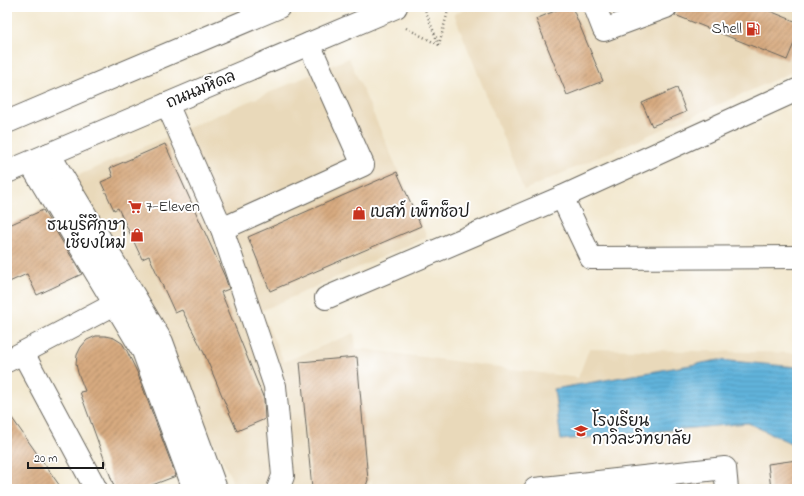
<svg xmlns="http://www.w3.org/2000/svg" width="804" height="496" font-family="'Indie Flower','Playpen Sans Thai',sans-serif">
	<style>
		.built { fill: #e9d9ba }
		.water { fill: url(#water-rules); stroke: #3e687c }
		.building { fill: url(#building-hatch) }
		.lines { fill: none; stroke-linecap: round; stroke-linejoin: round }
		.minor-casing { stroke: #67645b; stroke-width: 24 }
		.major-casing { stroke: #67645b; stroke-width: 24 }
		.path { stroke: #67645b; stroke-width: 2.5; stroke-dasharray: 1 3; stroke-linecap: butt }
		.minor { stroke: #fff; stroke-width: 22 }
		.major { stroke: #fff; stroke-width: 22 }
		.labels { text-anchor: middle; dominant-baseline: central; stroke-width: 4; stroke-linejoin: round; paint-order: stroke }
		.poi-label { font-size: 16px; fill: #1c1c1c; stroke: #fff; text-anchor: start }
		.street-label { font-size: 16px; fill: #1c1c1c; stroke: #fff }
	</style>
	<defs>
		<pattern id="water-rules" width="6" height="5" patternUnits="userSpaceOnUse"><rect width="6" height="5" fill="#60b3db"/><path d="M0 2.5h6" fill="none" stroke="#5399bb"/></pattern>
		<pattern id="building-hatch" width="6" height="6" patternUnits="userSpaceOnUse"><rect width="6" height="6" fill="#d7aa80"/><path d="M-1 1l2-2M0 6l6-6M5 7l2-2" fill="none" stroke="#ae8a68"/></pattern>
	</defs>
	<rect width="100%" height="100%" fill="#fff"/>
	<filter id="ink" filterUnits="userSpaceOnUse"><feTurbulence type="fractalNoise" baseFrequency=".025" numOctaves="2"/><feDisplacementMap in="SourceGraphic" scale="8" xChannelSelector="R" yChannelSelector="G"/><feConvolveMatrix kernelMatrix="1 2 1 2 8 2 1 2 1" color-interpolation-filters="sRGB"/></filter>
	<filter id="wash" filterUnits="userSpaceOnUse"><feTurbulence type="fractalNoise" baseFrequency=".012" numOctaves="4" result="noise"/><feDisplacementMap in="SourceGraphic" scale="16" xChannelSelector="R" yChannelSelector="G"/><feGaussianBlur stdDeviation="0.9" result="paint"/><feColorMatrix in="noise" values="0 0 0 0 0 0 0 0 0 0 0 0 0 0 0 0 0 1.4 0 .05"/><feComposite in="paint" operator="in"/></filter>
	<g filter="url(#wash)">
		<rect width="100%" height="100%" fill="#f3e9d1"/>
		<!-- built -->
		<g class="built">
			<polygon points="471,7 797,7 797,70 524,190 454,14"/>
			<polygon points="349,58 427,237 261,311 284,362 354,333 356,348 578,378 589,349 797,353 797,489 371,489 372,484 371,478 368,489 234,489 231,478 157,326 72,178"/>
		</g>
		<!-- water -->
		<polygon class="water" points="719,360 797,367 797,446 748,423 561,440 554,389"/>
		<g id="blocks">
			<!-- building -->
			<g class="building">
				<polygon points="564,7 572,7 603,81 567,95 536,19"/>
				<polygon points="678,7 760,7 797,22 797,36 787,60 675,15 678,9"/>
				<polygon points="677,88 686,112 652,126 642,103"/>
				<polygon points="165,144 225,277 229,289 221,292 264,399 265,419 237,431 204,353 182,310 175,313 149,256 142,259 118,208 114,210 101,182 113,177 110,168"/>
				<polygon points="397,172 421,226 270,291 248,237"/>
				<polygon points="43,210 82,274 37,295 27,274 7,283 7,226"/>
				<polygon points="96,336 105,336 114,338 122,343 127,351 137,372 176,476 142,489 115,489 80,392 85,391 78,373 76,364 77,355 81,347 87,340"/>
				<polygon points="357,357 368,480 365,489 312,489 300,362"/>
				<polygon points="7,411 62,489 7,489"/>
				<polygon points="797,460 797,489 771,489 768,464"/>
			</g>
		</g>
	</g>
	<g filter="url(#ink)">
		<use href="#blocks" fill-opacity="0" stroke="#67645b" stroke-width="1"/>
		<g class="lines">
			<!-- minor casing -->
			<g class="minor-casing">
				<g id="minor">
					<polyline points="595,7 604,30 666,7"/>
					<polyline points="167,104 222,229 275,386 283,476 278,489"/>
					<polyline points="49,154 162,342 216,489"/>
					<polyline points="30,163 143,351 194,489"/>
					<polyline points="562,197 591,258 797,257"/>
					<polyline points="222,229 363,165 309,44"/>
					<polyline points="326,298 562,197 797,90"/>
					<polyline points="23,353 96,489"/>
					<polyline points="7,361 115,304"/>
					<polyline points="535,489 725,468 727,489"/>
				</g>
			</g>
			<!-- major casing -->
			<g class="major-casing">
				<g id="major">
					<polyline points="7,122 279,7"/>
					<polyline points="7,172 396,7"/>
				</g>
			</g>
			<!-- path -->
			<g class="path">
				<polyline points="424,7 439,45"/>
				<polyline points="406,28 439,45"/>
				<polyline points="439,45 449,7"/>
			</g>
			<!-- minor -->
			<use href="#minor" class="minor"/>
			<!-- major -->
			<use href="#major" class="major"/>
		</g>
	</g>
	<!-- icons -->
	<defs>
		<g id="fuel-bare" transform="scale(1.08)"><path d="M-5.5-6h7V0h2V4h1.3V-2.5L3-4.5l.8-.8L6-3V5H2.5V1h-1V6h-7ZM-4.2-4.7v3.2H.2V-4.7Z" fill="#c8321e" stroke="#fff" stroke-width="2.5" paint-order="stroke"/></g>
		<g id="supermarket-bare" transform="scale(1.08)"><path d="M-6-5.5h2.5l.6 2H6L4.5 2H-2.5L-4.4-4H-6ZM-1.5 3.2a1.3 1.3 0 1 0 .1 0ZM3 3.2a1.3 1.3 0 1 0 .1 0Z" fill="#c8321e" stroke="#fff" stroke-width="2.5" paint-order="stroke"/></g>
		<g id="shop-bare" transform="scale(1.08)"><path d="M-5-2.5h2.3a2.7 3.5 0 0 1 5.4 0H5L5.5 6h-11ZM-1.5-2.5h3a1.5 2.3 0 0 0-3 0Z" fill="#c8321e" stroke="#fff" stroke-width="2.5" paint-order="stroke"/></g>
		<g id="school-bare" transform="scale(1.08)"><path d="M0-5L7-2L0 1L-7-2ZM-4 1L0 2.5L4 1V4Q0 6-4 4Z" fill="#c8321e" stroke="#fff" stroke-width="2.5" paint-order="stroke"/></g>
	</defs>
	<g fill-rule="evenodd">
		<use href="#fuel-bare" x="753" y="29"/>
		<use href="#supermarket-bare" x="135" y="207"/>
		<use href="#shop-bare" x="359" y="213"/>
		<use href="#shop-bare" x="137" y="235"/>
		<use href="#school-bare" x="581" y="431"/>
	</g>
	<g class="labels">
		<!-- poi labels -->
		<g class="poi-label">
			<text x="742" y="29" text-anchor="end">Shell</text>
			<text x="146" y="207">7-Eleven</text>
			<text x="370" y="213">เบสท์ เพ็ทช็อป</text>
			<text x="126" y="226" text-anchor="end">ธนบุรีศึกษา<tspan x="126" dy="18">เชียงใหม่</tspan></text>
			<text x="592" y="422">โรงเรียน<tspan x="592" dy="18">กาวิละวิทยาลัย</tspan></text>
		</g>
		<!-- street labels -->
		<g class="street-label">
			<text transform="translate(201 90) rotate(-23)">ถนนมหิดล</text>
		</g>
	</g>
	<!-- margin -->
	<rect width="804" height="496" fill="none" stroke="#fff" stroke-width="24"/>
	<!-- scale -->
	<path d="M28 462v6h75v-6" fill="none" stroke="#1c1c1c" stroke-width="2"/>
	<text x="34" y="462" font-size="12" fill="#1c1c1c" stroke="#ffffff" stroke-width="3" paint-order="stroke">20 m</text>
</svg>
